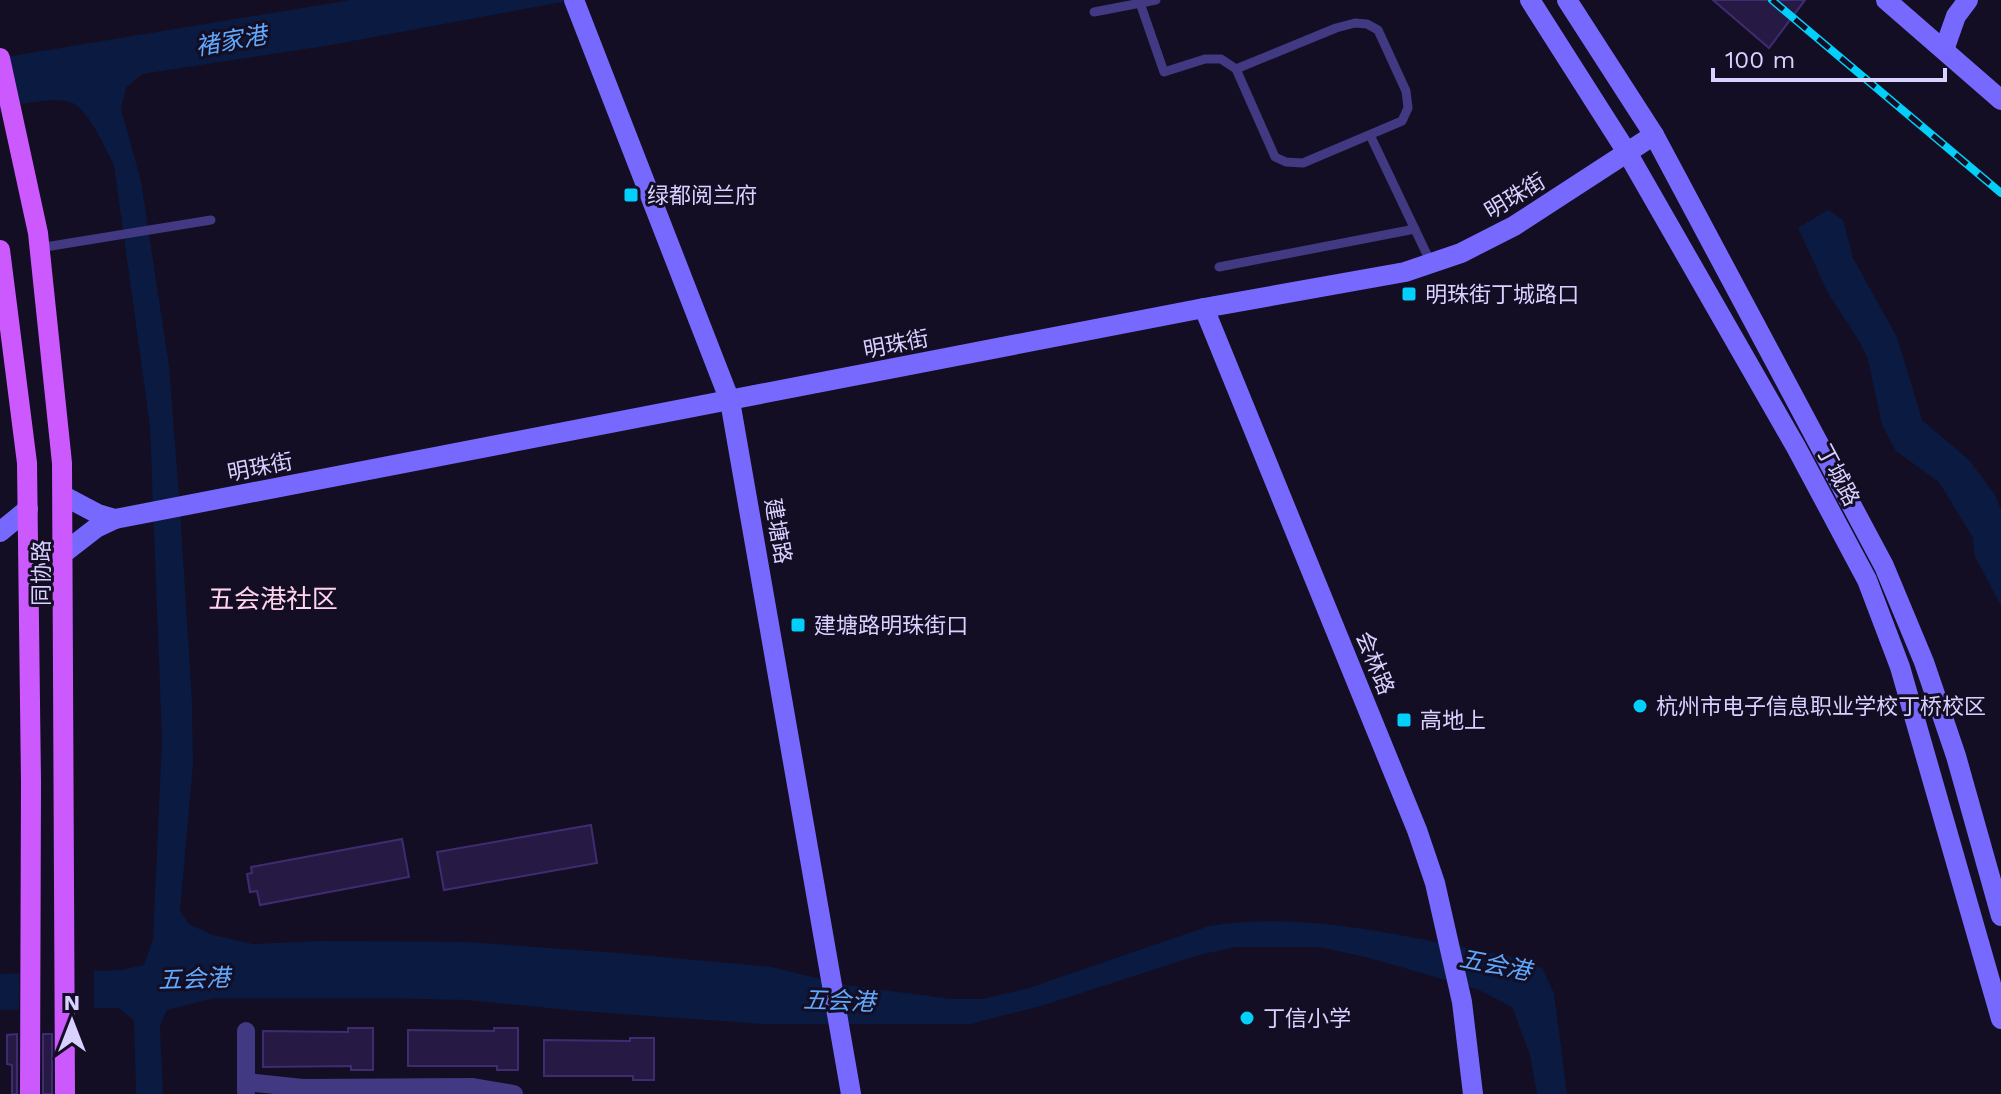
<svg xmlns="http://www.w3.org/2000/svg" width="2001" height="1094" font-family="'Work Sans','Noto Sans SC',sans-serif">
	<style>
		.water { fill: #0a1a41 }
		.pier { fill: #130e23 }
		.building { fill: #261a44; stroke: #3f2c70; stroke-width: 2 }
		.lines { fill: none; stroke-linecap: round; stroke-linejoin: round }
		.lane { stroke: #413982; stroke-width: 9 }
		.street { stroke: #413982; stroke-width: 18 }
		.secondary { stroke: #7769fe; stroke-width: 20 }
		.primary { stroke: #cc59fe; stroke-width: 20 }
		.rail-casing { stroke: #02cffa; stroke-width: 8 }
		.rail { stroke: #130e23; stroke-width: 5; stroke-dasharray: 15; stroke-linecap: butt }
		.poi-dot { fill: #02cffa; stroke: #130e23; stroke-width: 3 }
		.labels { text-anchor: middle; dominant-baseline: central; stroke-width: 6; stroke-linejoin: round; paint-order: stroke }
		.poi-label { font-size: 22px; fill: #d9d1ff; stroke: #130e23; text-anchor: start }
		.street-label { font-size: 22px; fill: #d9d1ff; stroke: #130e23 }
		.water-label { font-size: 24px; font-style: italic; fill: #60a9fe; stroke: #130e23 }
		.quarter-label { font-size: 26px; fill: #ffd3ec; stroke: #130e23 }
	</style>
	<rect width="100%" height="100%" fill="#130e23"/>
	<!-- water -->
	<g class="water">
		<path d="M350,0H573L325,46L142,74L126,88L121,109L141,181L169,366L180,509L192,702L193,764L180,911L189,924L213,935L253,944L321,941L469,942L618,953L771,967L846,985L952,999H982L1026,989L1209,926C1310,910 1413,939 1513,957L1542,968L1554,993L1567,1094H1537L1530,1055L1512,1007L1477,989L1369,958L1320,947H1236L1199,955L1041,1006L970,1024H764L579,1011L466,1000L381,998H215L167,1010L160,1026L163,1094H136L134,1021L119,1008L0,1010V974L121,970L144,965L153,939L162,740L150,426L114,165C105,148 92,117 76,105C61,94 18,105 0,108V58Z"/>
		<polygon points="1828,210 1843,220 1853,258 1897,337 1922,420 1969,460 1995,495 2001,510 2001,606 1974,554 1973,538 1939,482 1896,451 1882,425 1868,359 1858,339 1828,293 1798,228"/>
	</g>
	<!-- pier -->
	<polygon class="pier" points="94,967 94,1012 19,1013 19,969"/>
	<!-- building -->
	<g class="building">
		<polygon points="1713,0 1805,0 1769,48"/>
		<polygon points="591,825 597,863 444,890 437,852"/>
		<polygon points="402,839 409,877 260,905 257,891 250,892 247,874 252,873 251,867"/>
		<polygon points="348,1028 373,1028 373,1070 351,1070 351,1066 263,1067 263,1031 348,1032"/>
		<polygon points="494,1028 518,1028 518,1070 497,1070 497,1066 408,1066 408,1030 494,1031"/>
		<polygon points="17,1034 17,1094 12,1094 12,1065 7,1064 7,1035"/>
		<rect x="43" y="1034" width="9" height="60"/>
		<polygon points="630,1038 654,1038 654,1080 633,1080 633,1076 544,1076 544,1040 630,1041"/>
	</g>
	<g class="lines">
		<!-- lane -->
		<g class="lane">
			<polyline points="1140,3 1164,72 1205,59 1221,59 1236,69 1275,157 1286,162 1303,163 1402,121 1408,108 1406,91 1378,30 1367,24 1355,23 1336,28 1236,69"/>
			<polyline points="1094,12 1156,0"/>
			<polyline points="1370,135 1431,263"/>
			<polyline points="39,248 211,220"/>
			<polyline points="1219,267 1415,229"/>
		</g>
		<!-- street -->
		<g class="street">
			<polyline points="246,1082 303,1088 473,1087 514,1094"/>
			<polyline points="246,1092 246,1031"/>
		</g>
		<!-- secondary -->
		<g class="secondary">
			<polyline points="574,0 730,401 851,1094"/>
			<polyline points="1530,0 1628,154 1796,447 1867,580 1900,667 2001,1019"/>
			<polyline points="1567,0 1654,135 1884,566 1924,662 1956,756 2001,916"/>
			<polyline points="1886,0 2001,100"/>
			<polyline points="1944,50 1956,16 1968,0"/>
			<polyline points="1204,308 1417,830 1435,883 1462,1002 1473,1094"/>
			<polyline points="64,496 98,514 115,519"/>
			<polyline points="0,532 28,509"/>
			<polyline points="65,552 96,528 115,519 1204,308 1405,272 1461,253 1514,226 1654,135"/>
		</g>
		<!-- primary -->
		<g class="primary">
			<polyline points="0,58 38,233 62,463 65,1094"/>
			<polyline points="0,250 27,463 31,782 30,1094"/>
		</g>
		<!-- rail casing -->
		<g class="rail-casing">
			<polyline id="rail" points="1772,0 2001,193"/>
		</g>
		<!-- rail -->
		<use href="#rail" class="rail"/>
	</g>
	<!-- markers -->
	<g class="poi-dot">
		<rect x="623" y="187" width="16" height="16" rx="4"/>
		<rect x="1401" y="286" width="16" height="16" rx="4"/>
		<rect x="790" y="617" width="16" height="16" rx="4"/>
		<circle cx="1640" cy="706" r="8"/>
		<rect x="1396" y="712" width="16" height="16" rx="4"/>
		<circle cx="1247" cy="1018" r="8"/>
	</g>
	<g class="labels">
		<!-- poi labels -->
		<g class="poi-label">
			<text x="647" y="195">绿都阅兰府</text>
			<text x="1425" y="294">明珠街丁城路口</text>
			<text x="814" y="625">建塘路明珠街口</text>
			<text x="1656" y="706">杭州市电子信息职业学校丁桥校区</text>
			<text x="1420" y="720">高地上</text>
			<text x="1263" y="1018">丁信小学</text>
		</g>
		<!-- street labels -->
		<g class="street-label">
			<text transform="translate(1515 196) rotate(-31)">明珠街</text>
			<text transform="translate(896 344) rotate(-11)">明珠街</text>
			<text transform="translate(260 467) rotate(-11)">明珠街</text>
			<text transform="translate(1838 475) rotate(62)">丁城路</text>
			<text transform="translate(778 531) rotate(80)">建塘路</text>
			<text transform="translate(41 573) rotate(-90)">同协路</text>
			<text transform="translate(1375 663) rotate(68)">会林路</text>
		</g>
		<!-- water labels -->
		<g class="water-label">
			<text transform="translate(231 41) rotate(-10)">褚家港</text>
			<text transform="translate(1495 965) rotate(11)">五会港</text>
			<text transform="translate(194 979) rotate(-2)">五会港</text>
			<text transform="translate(839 1001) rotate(2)">五会港</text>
		</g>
		<!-- quarter labels -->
		<g class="quarter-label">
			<text x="273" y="599">五会港社区</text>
		</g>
	</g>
	<!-- north arrow -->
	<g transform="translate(72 1022)" stroke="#130e23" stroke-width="6" paint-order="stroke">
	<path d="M0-6L14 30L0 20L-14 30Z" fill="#d9d1ff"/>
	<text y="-12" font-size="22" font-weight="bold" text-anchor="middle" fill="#d9d1ff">N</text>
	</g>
	<!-- scale -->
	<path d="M1713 68v12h232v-12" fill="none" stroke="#d9d1ff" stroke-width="4"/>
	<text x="1725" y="68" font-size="24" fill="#d9d1ff" stroke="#130e23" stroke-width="6" paint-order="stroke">100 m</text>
</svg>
